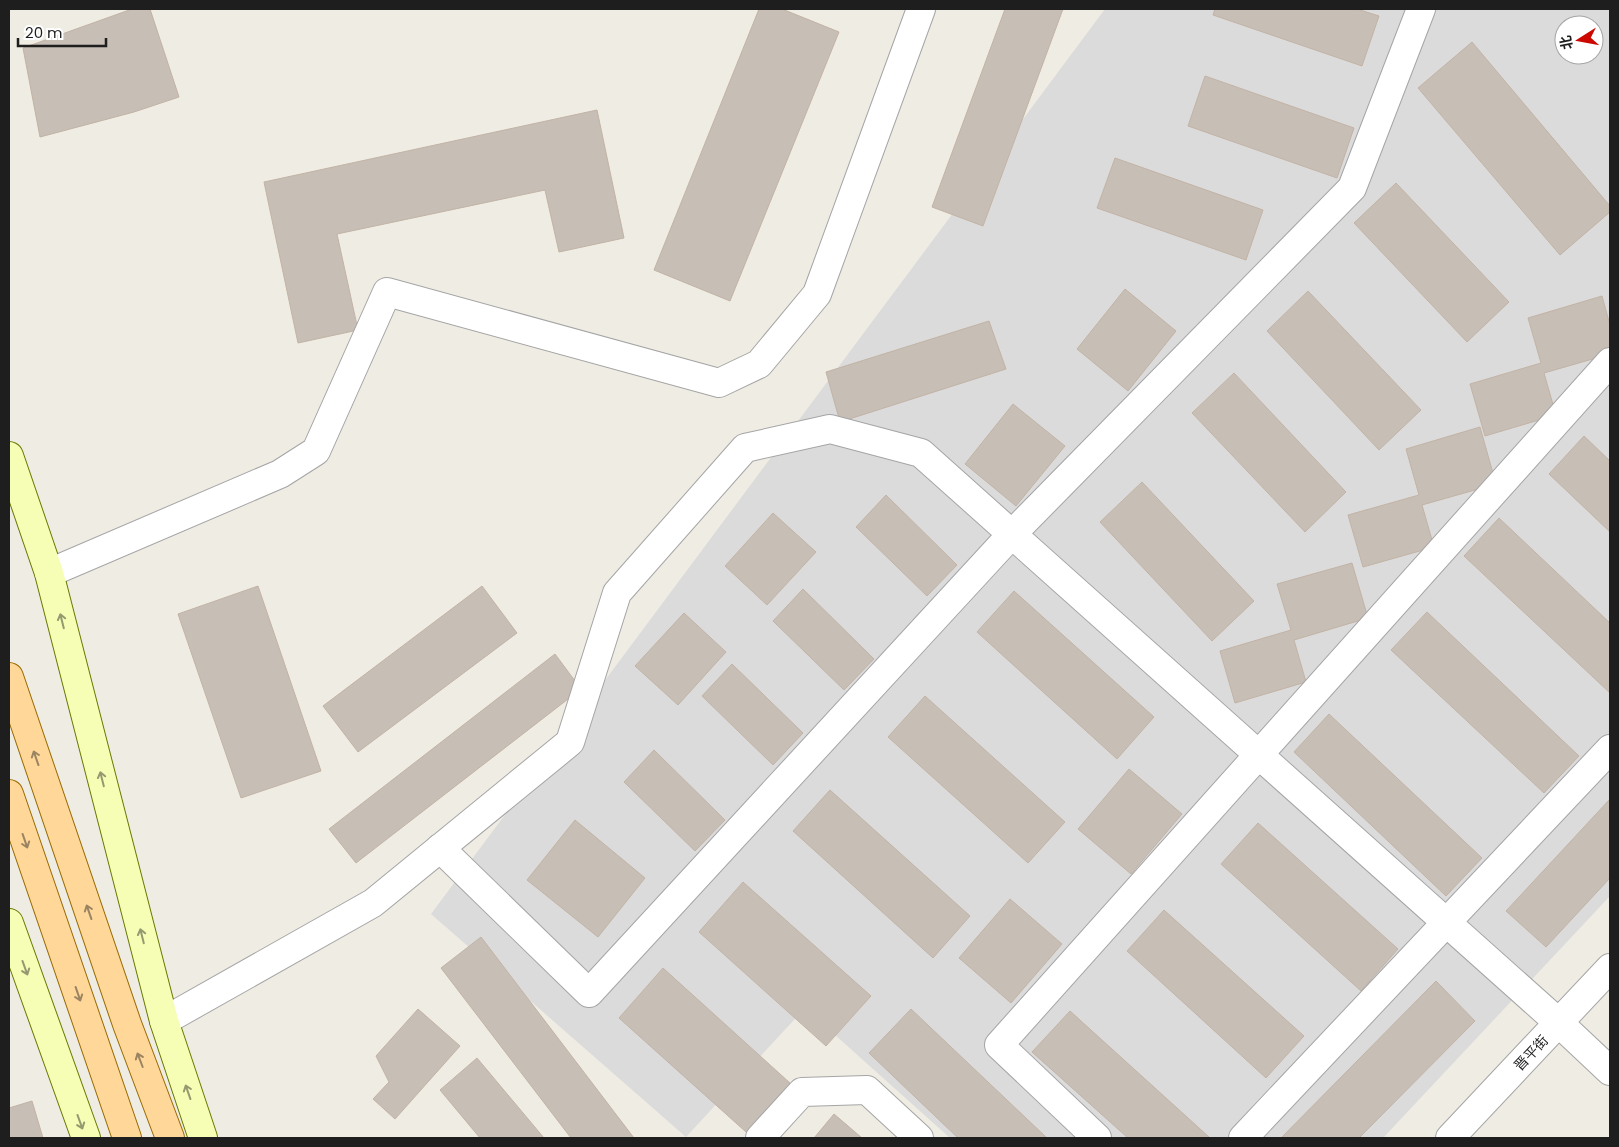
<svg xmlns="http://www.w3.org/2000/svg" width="1619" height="1147" font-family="Poppins,'Noto Sans SC',sans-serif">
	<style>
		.residential { fill: #dcdbdb; fill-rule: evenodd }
		.building { fill: #c7beb6; stroke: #c2b3a5 }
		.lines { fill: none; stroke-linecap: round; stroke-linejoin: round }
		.street-casing { stroke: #a5a5a5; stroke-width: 30 }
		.secondary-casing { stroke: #687a00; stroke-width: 30 }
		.primary-casing { stroke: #986b00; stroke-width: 30 }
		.street { stroke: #fff; stroke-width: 28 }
		.secondary { stroke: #f6fdb4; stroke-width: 28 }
		.primary { stroke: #ffd799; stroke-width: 28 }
		.oneway { stroke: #959970 }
		.oneway2 { stroke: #9a8462 }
		.labels { text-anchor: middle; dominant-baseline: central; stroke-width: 4; stroke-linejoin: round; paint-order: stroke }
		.street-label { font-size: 14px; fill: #1e1e1e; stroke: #fff }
	</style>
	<rect width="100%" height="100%" fill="#efece3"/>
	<!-- residential -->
	<path class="residential" d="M1105,9H1610V896L1383,1138H950L805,1008L686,1137L431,914ZM1564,25H1594V55H1564Z"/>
	<!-- building -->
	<g class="building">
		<polygon points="132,9 150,9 179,97 134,112 40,137 23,48"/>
		<polygon points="759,9 782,9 839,32 730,301 654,270"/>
		<polygon points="1005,9 1063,9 983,226 932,207"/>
		<polygon points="1215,9 1357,9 1379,16 1362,66 1213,15"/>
		<polygon points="1472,42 1610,206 1610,212 1560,255 1418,88"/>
		<polygon points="1205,76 1354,128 1337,178 1188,126"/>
		<polygon points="597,110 624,238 559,252 545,190 337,234 358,330 298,343 264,182"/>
		<polygon points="1115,158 1263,210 1246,260 1097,208"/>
		<polygon points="1396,183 1509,302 1467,342 1354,223"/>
		<polygon points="1125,289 1176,331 1128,391 1077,349"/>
		<polygon points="1308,291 1421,410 1379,450 1267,331"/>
		<polygon points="1602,296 1610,325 1610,354 1544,373 1556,415 1485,436 1470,384 1541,363 1528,318"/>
		<polygon points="989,321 1006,369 840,422 826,372"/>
		<polygon points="1234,373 1346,492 1305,532 1192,413"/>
		<polygon points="1013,404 1065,446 1016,506 965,464"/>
		<polygon points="1480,427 1496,484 1422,505 1434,547 1363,567 1348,515 1419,495 1406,449"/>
		<polygon points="1584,436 1610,461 1610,532 1549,474"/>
		<polygon points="1142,482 1254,601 1212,641 1100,522"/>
		<polygon points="886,495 957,565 927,596 856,527"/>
		<polygon points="773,513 816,552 767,605 725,566"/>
		<polygon points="1499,518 1610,623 1610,693 1464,556"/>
		<polygon points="1352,563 1368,618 1294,640 1306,682 1235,703 1220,651 1291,630 1277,584"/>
		<polygon points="258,586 321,771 241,798 178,614"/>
		<polygon points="482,586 517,633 358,752 323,706"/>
		<polygon points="803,589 874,659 844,690 773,621"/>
		<polygon points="1014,591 1154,717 1117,759 977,632"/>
		<polygon points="1427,612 1579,756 1544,793 1391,650"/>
		<polygon points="684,613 726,652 678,705 635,666"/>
		<polygon points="555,654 581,689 356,863 329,829"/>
		<polygon points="732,664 803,733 773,765 702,696"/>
		<polygon points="925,696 1065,822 1028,863 888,737"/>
		<polygon points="1329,714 1482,858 1446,896 1294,752"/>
		<polygon points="654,750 725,820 695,851 624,782"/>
		<polygon points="1129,769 1182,814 1131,874 1078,829"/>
		<polygon points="830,790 970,916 933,958 793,831"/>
		<polygon points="1610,799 1610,878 1546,947 1506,911"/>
		<polygon points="575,820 645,878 598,937 527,880"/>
		<polygon points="1258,823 1398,949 1361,991 1221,864"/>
		<polygon points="743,882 871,996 826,1046 699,932"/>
		<polygon points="1010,899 1062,944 1011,1003 959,958"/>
		<polygon points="1164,910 1304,1036 1266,1078 1127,951"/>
		<polygon points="481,937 634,1138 571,1138 441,968"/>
		<polygon points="663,968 790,1083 746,1132 619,1018"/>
		<polygon points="1436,981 1475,1021 1359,1138 1281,1138"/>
		<polygon points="418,1009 460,1046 395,1119 373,1099 389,1082 376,1056"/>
		<polygon points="911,1009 1047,1138 958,1138 869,1053"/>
		<polygon points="1070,1011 1209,1137 1208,1138 1128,1138 1032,1052"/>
		<polygon points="477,1058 544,1138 480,1138 440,1090"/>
		<polygon points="32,1101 43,1138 9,1138 9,1108"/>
		<polygon points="834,1114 862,1138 814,1138"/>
	</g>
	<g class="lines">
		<!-- street casing -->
		<g class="street-casing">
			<g id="street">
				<polyline points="49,573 280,474 316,451 387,292 719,383 759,364 817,294 921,9"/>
				<polyline points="440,848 589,993 1012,534 1352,188 1421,9"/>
				<polyline points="164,1021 373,903 570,742 617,593 745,448 830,429 921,453 1559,1023 1610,1071"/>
				<polyline points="760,1138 802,1092 867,1090 919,1138"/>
				<polyline points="1097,1138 999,1045 1610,362"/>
				<polyline points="1243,1138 1610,749"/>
				<polyline points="1450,1138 1610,968"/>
			</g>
		</g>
		<!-- secondary casing -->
		<g class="secondary-casing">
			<g id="secondary">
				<polyline points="9,456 49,573 164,1021 203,1138"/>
				<polyline points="9,923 86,1138"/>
			</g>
		</g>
		<!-- primary casing -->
		<g class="primary-casing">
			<g id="primary">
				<polyline points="9,677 127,1024 170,1138"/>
				<polyline points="9,794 127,1138"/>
			</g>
		</g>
		<!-- street -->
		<use href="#street" class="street"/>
		<!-- secondary -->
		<use href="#secondary" class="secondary"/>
		<!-- primary -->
		<use href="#primary" class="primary"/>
	</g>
	<!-- one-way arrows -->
	<defs><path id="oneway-shaft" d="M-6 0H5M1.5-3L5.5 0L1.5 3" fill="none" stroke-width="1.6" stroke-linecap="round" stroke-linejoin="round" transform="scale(1.25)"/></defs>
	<g class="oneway">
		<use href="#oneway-shaft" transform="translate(62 621) rotate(-104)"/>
		<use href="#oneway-shaft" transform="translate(102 779) rotate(-104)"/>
		<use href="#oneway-shaft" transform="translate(142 936) rotate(-104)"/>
		<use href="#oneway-shaft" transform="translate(25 968) rotate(70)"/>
		<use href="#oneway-shaft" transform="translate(188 1092) rotate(-109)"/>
		<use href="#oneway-shaft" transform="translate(80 1122) rotate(70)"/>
	</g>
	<g class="oneway2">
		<use href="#oneway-shaft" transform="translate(36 758) rotate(-109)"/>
		<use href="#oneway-shaft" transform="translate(25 841) rotate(71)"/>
		<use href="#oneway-shaft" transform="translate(89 912) rotate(-109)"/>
		<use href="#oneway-shaft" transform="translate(78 994) rotate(71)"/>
		<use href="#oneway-shaft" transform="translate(140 1060) rotate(-111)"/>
	</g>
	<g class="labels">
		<!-- street labels -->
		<g class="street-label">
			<text transform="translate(1531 1053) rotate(-47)">晋平街</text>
		</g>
	</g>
	<!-- border -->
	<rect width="1619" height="1147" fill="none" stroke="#1e1e1e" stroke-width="20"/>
	<!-- north arrow -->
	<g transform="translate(1579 40) rotate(259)"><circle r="24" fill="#ffffff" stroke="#a5a5a5"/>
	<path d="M0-4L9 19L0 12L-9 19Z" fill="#cc0800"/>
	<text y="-8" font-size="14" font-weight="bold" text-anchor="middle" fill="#1e1e1e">北</text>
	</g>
	<!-- scale -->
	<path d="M18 38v8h88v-8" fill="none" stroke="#1e1e1e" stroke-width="2.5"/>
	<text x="25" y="38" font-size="15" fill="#1e1e1e" stroke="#ffffff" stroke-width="4" paint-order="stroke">20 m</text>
</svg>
